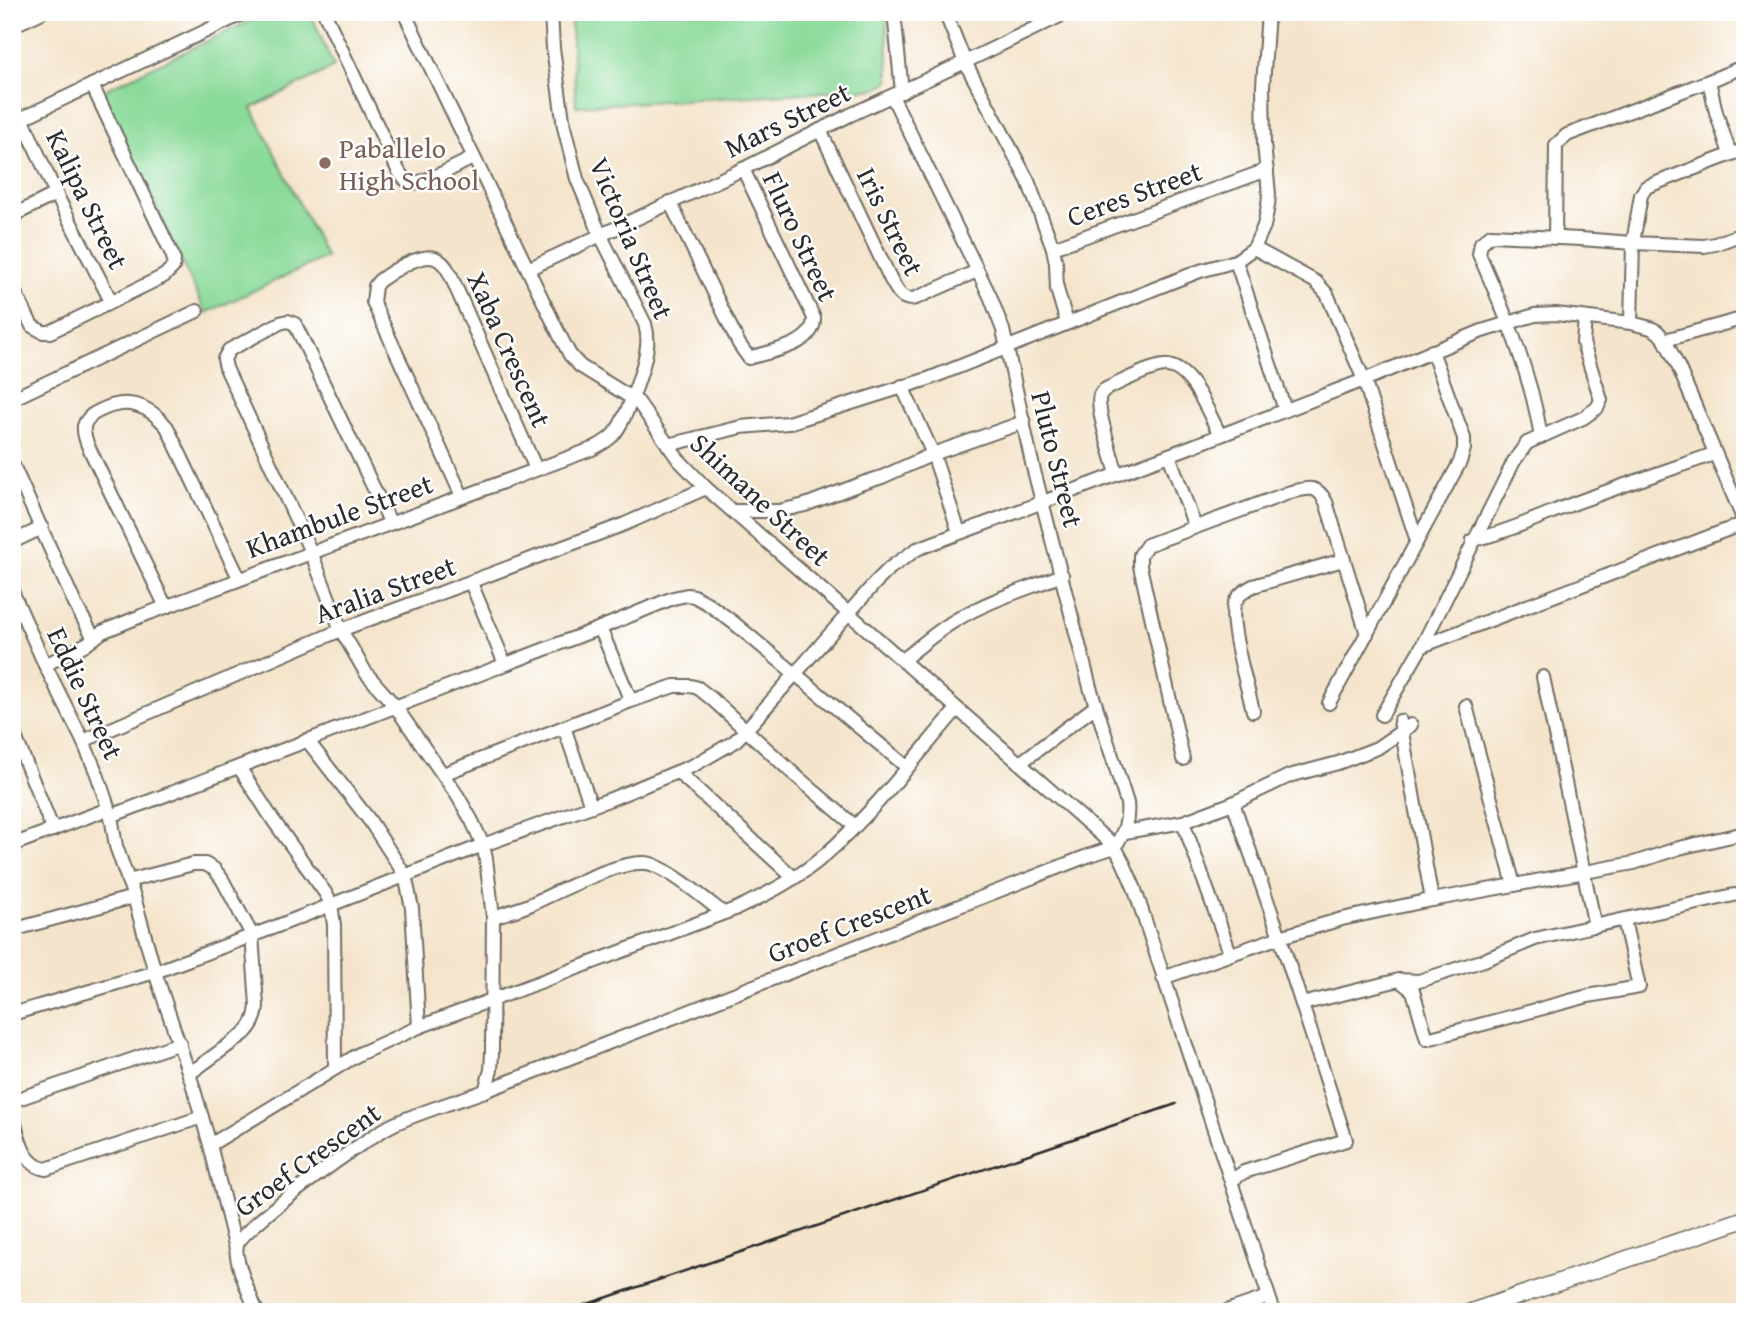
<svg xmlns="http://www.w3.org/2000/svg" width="1757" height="1324" font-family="'Gentium Book Plus',serif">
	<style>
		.green { fill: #8ada9a; stroke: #5a8262; stroke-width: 2 }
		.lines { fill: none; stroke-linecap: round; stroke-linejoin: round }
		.minor-casing { stroke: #716c63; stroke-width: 16 }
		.major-casing { stroke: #716c63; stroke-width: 19 }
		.minor { stroke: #fff; stroke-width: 12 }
		.major { stroke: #fff; stroke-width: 16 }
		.rail { stroke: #2b2b2b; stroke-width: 2.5 }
		.education-dot { fill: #8d6e63; stroke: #fff; stroke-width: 2.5 }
		.labels { text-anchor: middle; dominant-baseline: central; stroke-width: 5; stroke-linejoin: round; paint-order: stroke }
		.street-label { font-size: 28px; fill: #2b2b2b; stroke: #fff }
		.education-label { font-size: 28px; fill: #785e54; stroke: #fff; text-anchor: start }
	</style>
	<rect width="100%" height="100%" fill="#fff"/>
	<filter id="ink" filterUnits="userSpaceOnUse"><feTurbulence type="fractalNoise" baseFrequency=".0143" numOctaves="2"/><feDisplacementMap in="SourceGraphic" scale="14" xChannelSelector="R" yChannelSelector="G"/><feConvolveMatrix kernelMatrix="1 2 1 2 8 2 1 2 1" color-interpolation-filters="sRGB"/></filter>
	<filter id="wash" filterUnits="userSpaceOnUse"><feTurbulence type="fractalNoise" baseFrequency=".00686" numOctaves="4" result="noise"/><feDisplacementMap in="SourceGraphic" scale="28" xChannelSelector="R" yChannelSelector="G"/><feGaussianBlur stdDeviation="1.57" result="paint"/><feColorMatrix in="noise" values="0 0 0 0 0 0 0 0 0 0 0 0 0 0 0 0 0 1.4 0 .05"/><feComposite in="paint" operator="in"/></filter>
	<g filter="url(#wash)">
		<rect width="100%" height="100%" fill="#f4e4cb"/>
		<!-- green -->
		<g class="green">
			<polygon points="269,12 310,12 334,67 252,108 326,257 206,313 103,97 108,88"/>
			<polygon points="570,12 886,12 889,81 876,89 576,106"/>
		</g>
	</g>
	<g filter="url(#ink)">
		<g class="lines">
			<!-- minor casing -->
			<g class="minor-casing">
				<g id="minor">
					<path d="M324,12L398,170C401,175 404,180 410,182C424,186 459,164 473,158"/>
					<path d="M404,12L559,334L570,355L580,366L638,402L678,459L706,488L1115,847C1124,832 1129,821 1127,803L1090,687L1032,463L1003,330L990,296L892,96"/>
					<polyline points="894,12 902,92"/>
					<polyline points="945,12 965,62 1028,181 1053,248 1267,170"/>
					<polyline points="1268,12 1263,86 1264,144 1269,194 1268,206 1264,226 1254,248 1236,261 1285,410"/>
					<polyline points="12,26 42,12"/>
					<polyline points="22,118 56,194 111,301"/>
					<polyline points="12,123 246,12"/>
					<path d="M820,130L891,280C897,290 901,302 916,298L977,271"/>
					<polyline points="1745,149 1646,187 1641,195 1633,243 1704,246 1715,244 1745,233"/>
					<polyline points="1730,154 1716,112 1709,81 1745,66"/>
					<path d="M670,202L739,344L749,358C770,351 815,346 814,318L743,169"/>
					<polyline points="12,216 56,194"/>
					<polyline points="1555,238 1556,145 1567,135 1709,81"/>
					<polyline points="1053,248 1056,263 1057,289 1067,323"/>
					<polyline points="1254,248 1316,282 1327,294 1364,380 1417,541"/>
					<polyline points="528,269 743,169 850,115 965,62 1068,12"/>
					<polyline points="12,286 32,326 43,332 50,332 164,276 173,267 174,260 171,252 92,85"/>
					<polyline points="1665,340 1745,318"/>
					<polyline points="902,386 933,454 959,532"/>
					<polyline points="12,399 197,311"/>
					<path d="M1541,437C1531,373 1505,313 1479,254L1481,243L1491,235L1581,239L1633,243L1631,323"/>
					<polyline points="668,445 741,427 788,423 928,379 1169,283 1200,271 1236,261"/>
					<polyline points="1169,455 1195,527"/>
					<polyline points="12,463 75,604 94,638"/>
					<path d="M1117,474C1113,459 1095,407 1100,395C1102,391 1104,390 1108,388C1124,381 1147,368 1164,366C1191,364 1209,415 1220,435"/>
					<path d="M462,496L373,302L375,286L379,281C391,272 420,253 435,258C443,261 447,268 450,274L536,469"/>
					<polyline points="733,511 779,511 805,505 863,483 882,477 933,454 1024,422"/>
					<polyline points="390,522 295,324 288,321 280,323 229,350 224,359 226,368 311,552 341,630 366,673 395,706 457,795 472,821 483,845 486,859 493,917 492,1053 491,1070 485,1091"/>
					<path d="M1473,540C1508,532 1541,516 1575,503C1621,486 1668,470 1714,454"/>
					<polyline points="12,542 42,528"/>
					<polyline points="471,583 505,664"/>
					<polyline points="12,591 45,665 83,741 97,774 111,816 116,846 134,897 155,972 192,1083 210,1145 236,1249"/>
					<path d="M166,607L89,448C86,441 83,433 84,426C86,419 92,414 99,411C126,397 148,404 167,427L239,578"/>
					<polyline points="600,628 631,701"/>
					<polyline points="1422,646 1745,523"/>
					<path d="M903,660C920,646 937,631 956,620C989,600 1027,589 1062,575"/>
					<path d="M45,665L88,643L102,632L141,616L592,449C600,445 608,441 614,434C627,418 645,366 647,346C648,338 647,331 645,324L601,236L577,179L564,127L553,48L551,12"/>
					<polyline points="1543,677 1595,926"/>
					<polyline points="1329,703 1460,462 1464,449 1464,438 1432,351"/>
					<polyline points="1466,706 1514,885"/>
					<path d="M1253,711C1248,688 1229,626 1234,605C1237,595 1245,590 1253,586L1343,560"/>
					<polyline points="1382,715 1422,646 1514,461 1527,443 1583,418 1597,408 1601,400 1583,343 1585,318"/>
					<polyline points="1400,721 1432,900"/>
					<polyline points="564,727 591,806"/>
					<polyline points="12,729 53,830"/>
					<polyline points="307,740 370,821 405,875 412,908 419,1027"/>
					<polyline points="83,741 341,630 625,524 706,488"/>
					<path d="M1183,759L1140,566V555L1147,545L1291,492C1308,488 1317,484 1326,502L1367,634"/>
					<polyline points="1020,763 1096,706"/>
					<polyline points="239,767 273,820 326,894 331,904 334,925 335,1068"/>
					<polyline points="678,772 794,878"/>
					<polyline points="443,774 631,701 674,686 691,686 698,688 712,699 795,775 855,826"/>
					<polyline points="111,816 600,628 673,598 687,595 694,596 707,603 734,623 907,767"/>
					<polyline points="1183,822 1230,953"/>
					<polyline points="1125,832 1183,822 1233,803 1289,776 1338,763 1377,748 1411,725"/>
					<polyline points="12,845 108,809"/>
					<path d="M128,881L193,864H205L214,869L222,879L252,935L257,1006C256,1018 253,1024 245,1033L189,1074"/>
					<path d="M493,917C505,913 517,910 529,905C555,894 625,856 651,864C672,871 705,899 723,913"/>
					<polyline points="12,930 134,897"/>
					<polyline points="1163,978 1280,937 1342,919 1421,902 1634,863 1679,848 1745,833"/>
					<polyline points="1399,980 1413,991 1427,1039 1588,996 1639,987 1624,920"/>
					<polyline points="1302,1004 1399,980 1419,981 1484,960 1535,939 1734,895"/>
					<polyline points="12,1014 155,972 275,927 483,845 611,799 694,765 734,742 745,731 875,583 890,568 917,549 1169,455 1364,380 1482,331 1535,315 1556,314 1631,323 1651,328 1658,332 1665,340 1678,366 1745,523"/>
					<polyline points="12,1101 180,1043"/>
					<path d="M12,1112C18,1133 21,1165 46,1169L202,1117"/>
					<path d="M210,1145L359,1054L419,1027L738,908C769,893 799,878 825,855C874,812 914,759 957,709"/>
					<polyline points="1231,1181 1244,1172 1346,1140 1280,937 1233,803"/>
					<path d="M257,1312C251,1297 233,1260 237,1245C243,1226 370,1135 394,1124C423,1111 454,1102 485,1091L1090,855L1115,847L1123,862L1134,887L1274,1312"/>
					<polyline points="1224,1312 1268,1297"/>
				</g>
			</g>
			<!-- major casing -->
			<g class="major-casing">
				<polyline id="major" points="1471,1312 1745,1219"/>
			</g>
			<!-- minor -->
			<use href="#minor" class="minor"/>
			<!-- major -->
			<use href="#major" class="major"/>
			<!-- rail -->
			<polyline class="rail" points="564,1312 1176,1104"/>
		</g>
	</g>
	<!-- markers -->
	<circle class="education-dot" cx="325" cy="163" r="7"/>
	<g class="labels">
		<!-- street labels -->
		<g class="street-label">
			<text transform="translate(787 119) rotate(-26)">Mars Street</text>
			<text transform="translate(1134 193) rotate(-20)">Ceres Street</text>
			<text transform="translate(88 199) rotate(64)">Kalipa Street</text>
			<text transform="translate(891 221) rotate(64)">Iris Street</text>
			<text transform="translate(801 236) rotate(65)">Fluro Street</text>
			<text transform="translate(632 238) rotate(67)">Victoria Street</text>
			<text transform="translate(510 349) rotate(66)">Xaba Crescent</text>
			<text transform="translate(1058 459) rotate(76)">Pluto Street</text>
			<text transform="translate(761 499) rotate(43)">Shimane Street</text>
			<text transform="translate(339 515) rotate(-20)">Khambule Street</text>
			<text transform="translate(385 589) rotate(-20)">Aralia Street</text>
			<text transform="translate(86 693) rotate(65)">Eddie Street</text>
			<text transform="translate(849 923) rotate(-21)">Groef Crescent</text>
			<text transform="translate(307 1159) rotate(-36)">Groef Crescent</text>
		</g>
		<!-- education labels -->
		<g class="education-label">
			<text x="339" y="147">Paballelo<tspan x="339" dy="32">High School</tspan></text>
		</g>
	</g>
	<!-- margin -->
	<rect width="1757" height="1324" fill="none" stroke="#fff" stroke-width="42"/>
</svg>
